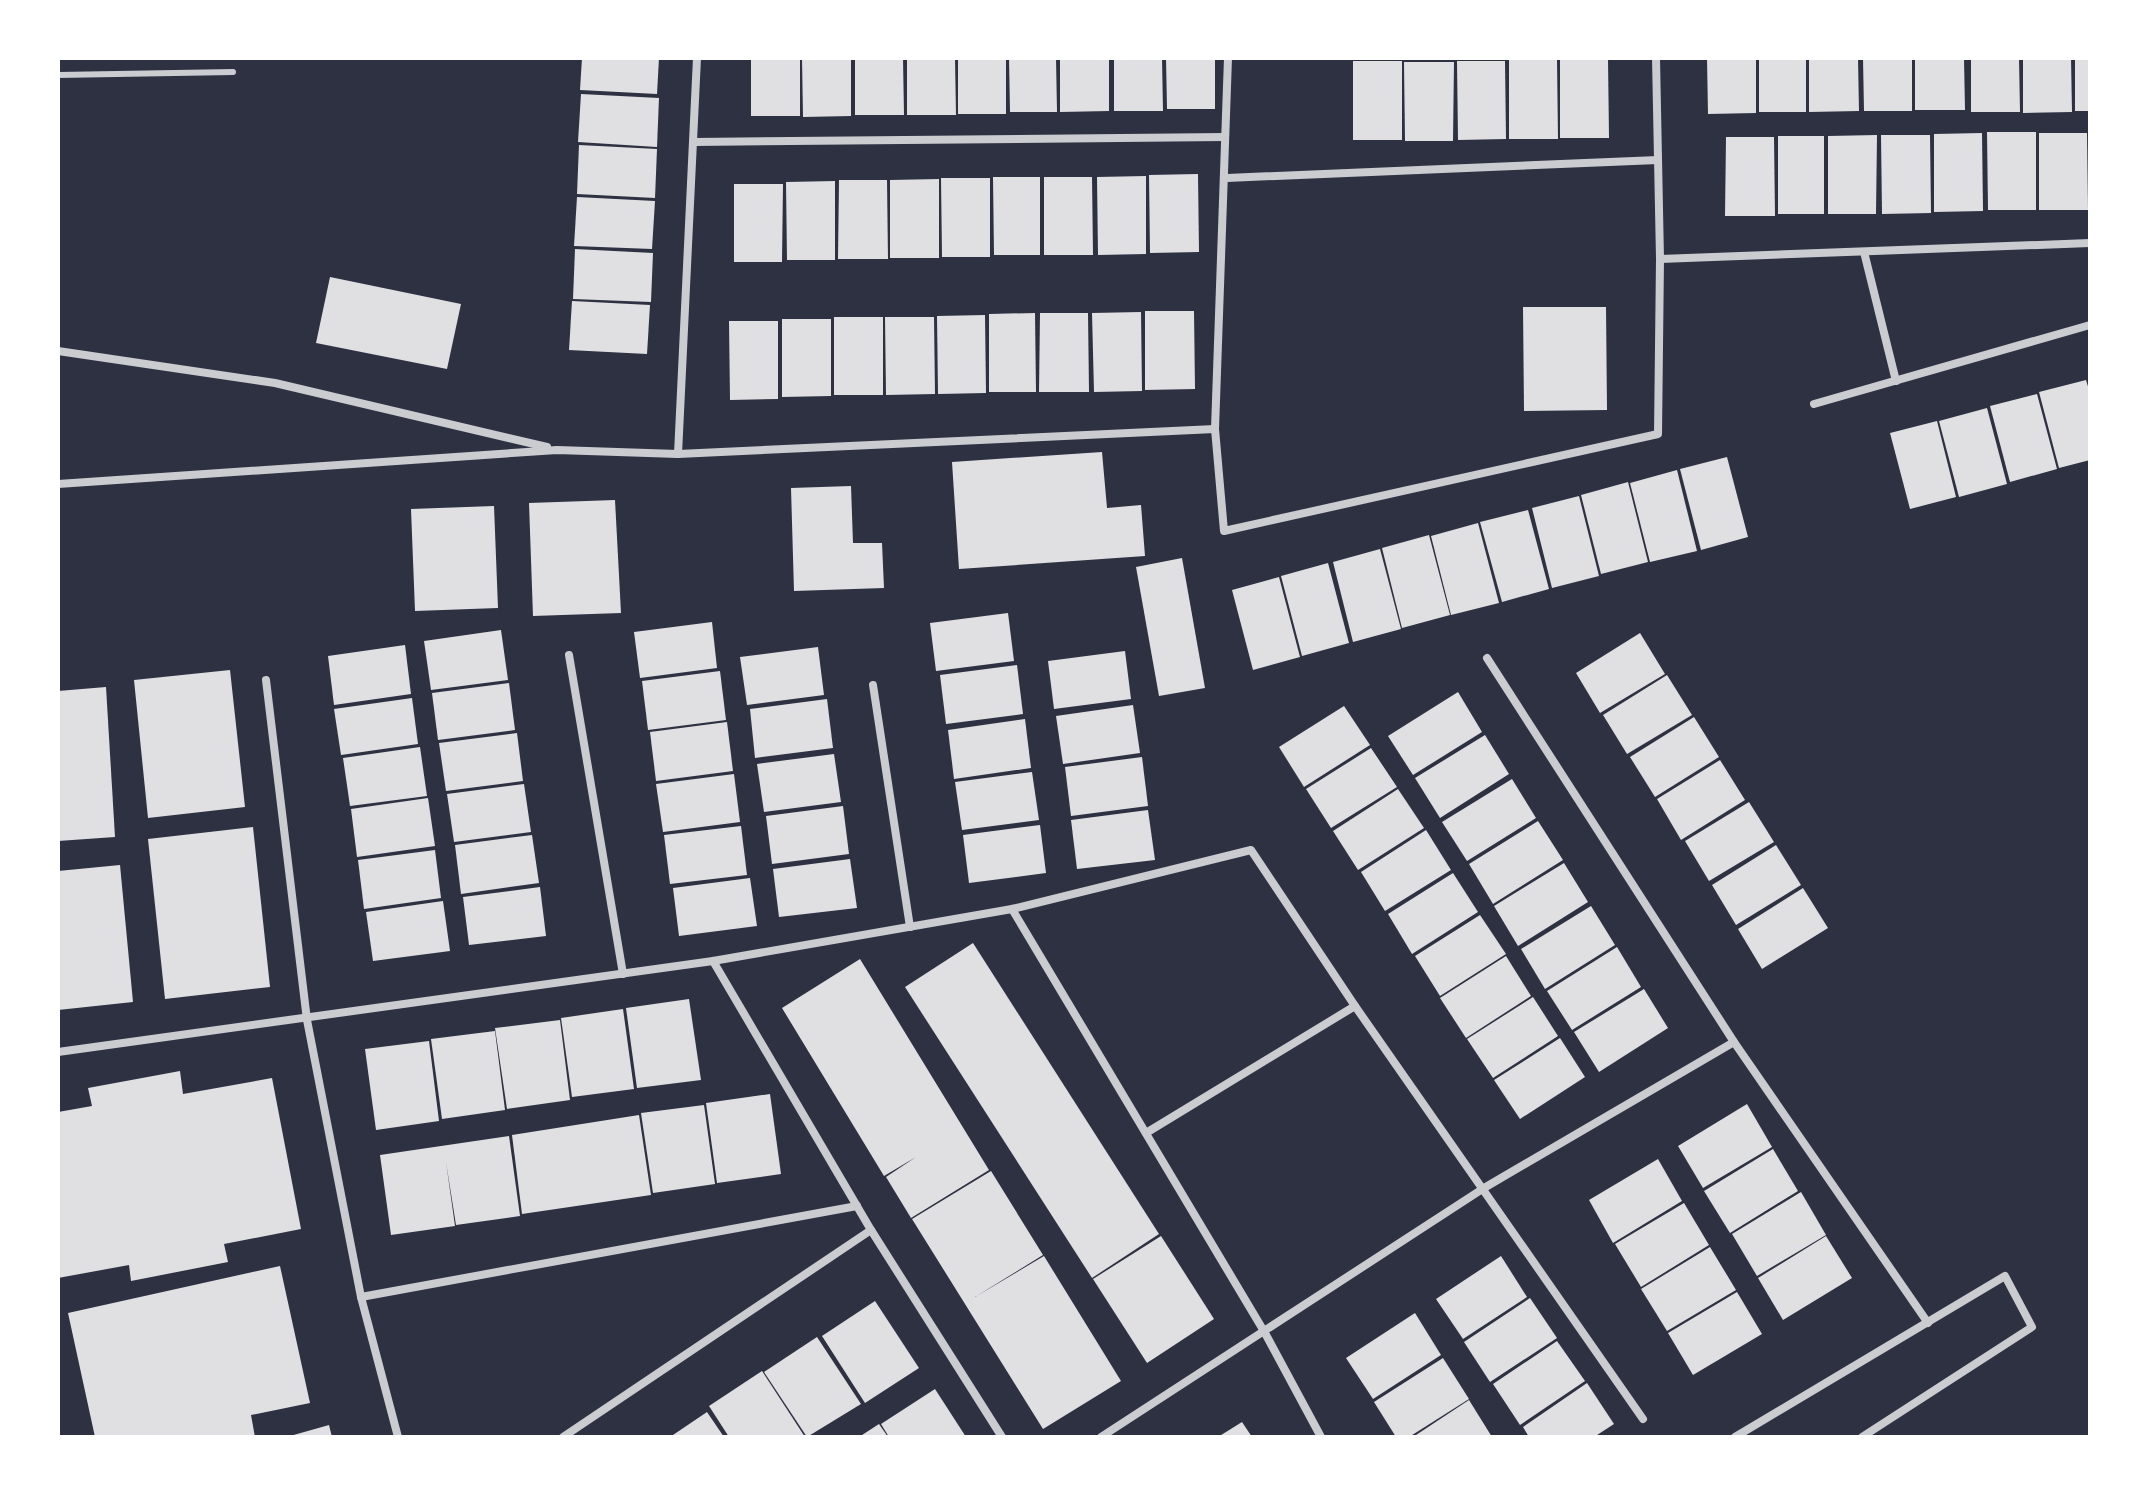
<svg xmlns="http://www.w3.org/2000/svg" width="2148" height="1495" font-family="Arial,sans-serif">
	<style>
		.building { fill: #e0e0e3 }
		.lines { fill: none; stroke-linecap: round; stroke-linejoin: round }
		.service { stroke: #caccd0; stroke-width: 6 }
		.minor { stroke: #caccd0; stroke-width: 8 }
	</style>
	<rect width="100%" height="100%" fill="#2d3142"/>
	<!-- building -->
	<g class="building">
		<polygon points="582,58 659,58 657,94 580,90"/>
		<rect x="751" y="58" width="49" height="58"/>
		<polygon points="802,58 851,58 851,116 803,117"/>
		<polygon points="855,58 903,58 904,115 855,115"/>
		<polygon points="907,58 955,58 956,115 907,115"/>
		<rect x="958" y="58" width="48" height="56"/>
		<polygon points="1009,58 1056,58 1057,112 1010,112"/>
		<polygon points="1060,58 1109,58 1109,111 1060,112"/>
		<polygon points="1114,58 1162,58 1163,111 1114,111"/>
		<polygon points="1166,58 1215,58 1215,109 1167,109"/>
		<polygon points="1707,58 1756,58 1756,113 1708,114"/>
		<rect x="1759" y="58" width="47" height="54"/>
		<polygon points="1809,58 1858,58 1859,111 1809,112"/>
		<polygon points="1863,58 1912,58 1912,111 1864,111"/>
		<polygon points="1915,58 1964,58 1965,110 1915,110"/>
		<polygon points="1971,58 2019,58 2020,112 1971,112"/>
		<polygon points="2023,58 2071,58 2072,112 2023,113"/>
		<rect x="2075" y="58" width="15" height="53"/>
		<polygon points="1560,59 1608,59 1609,138 1560,138"/>
		<polygon points="1509,60 1557,60 1558,139 1509,139"/>
		<rect x="1353" y="61" width="49" height="79"/>
		<polygon points="1457,61 1505,61 1506,139 1458,140"/>
		<polygon points="1404,62 1454,62 1453,141 1405,141"/>
		<polygon points="581,94 659,98 657,147 578,142"/>
		<polygon points="1987,132 2036,132 2036,210 1988,210"/>
		<polygon points="1982,133 1983,211 1934,212 1934,134"/>
		<polygon points="2039,133 2087,133 2088,210 2039,210"/>
		<polygon points="1877,135 1876,214 1828,214 1828,136"/>
		<polygon points="1881,135 1930,135 1931,213 1882,214"/>
		<rect x="1778" y="136" width="46" height="78"/>
		<polygon points="1726,137 1774,137 1775,216 1725,216"/>
		<polygon points="579,145 657,149 655,198 577,194"/>
		<polygon points="1198,174 1199,252 1150,253 1149,175"/>
		<polygon points="1146,176 1146,254 1098,255 1097,177"/>
		<polygon points="993,177 1040,177 1040,255 994,255"/>
		<polygon points="1044,177 1092,177 1093,255 1044,255"/>
		<polygon points="941,178 990,178 990,257 942,257"/>
		<polygon points="939,179 939,258 890,258 890,180"/>
		<polygon points="839,180 887,180 888,259 838,259"/>
		<polygon points="835,181 835,260 787,260 786,182"/>
		<polygon points="734,184 783,184 782,262 734,262"/>
		<polygon points="577,197 655,201 652,249 574,246"/>
		<polygon points="575,249 653,253 651,302 573,299"/>
		<polygon points="330,277 461,304 447,369 316,343"/>
		<polygon points="572,301 650,305 647,354 569,350"/>
		<polygon points="1523,307 1606,307 1607,410 1524,411"/>
		<polygon points="1145,311 1194,311 1195,389 1145,390"/>
		<polygon points="1141,312 1142,391 1094,392 1092,313"/>
		<polygon points="1035,313 1036,392 989,392 989,314"/>
		<polygon points="1040,313 1088,313 1089,392 1039,392"/>
		<polygon points="985,315 986,393 938,394 937,316"/>
		<rect x="834" y="317" width="49" height="78"/>
		<polygon points="885,317 934,317 935,394 886,395"/>
		<polygon points="782,319 831,319 831,396 782,397"/>
		<polygon points="729,321 778,321 778,399 730,400"/>
		<polygon points="2086,380 2090,393 2090,460 2059,468 2039,392"/>
		<polygon points="2037,394 2057,469 2010,482 1990,406"/>
		<polygon points="1987,408 2007,484 1959,497 1939,421"/>
		<polygon points="1937,421 1956,497 1910,509 1890,433"/>
		<polygon points="1102,452 1107,508 1141,505 1145,556 959,569 952,462"/>
		<polygon points="1727,457 1748,537 1701,550 1680,469"/>
		<polygon points="1677,470 1697,551 1650,562 1630,483"/>
		<polygon points="1628,482 1648,562 1601,574 1581,495"/>
		<polygon points="851,486 853,543 882,543 884,588 794,591 791,488"/>
		<polygon points="1579,496 1599,576 1552,588 1532,508"/>
		<polygon points="615,500 621,613 533,616 529,503"/>
		<polygon points="494,506 498,608 415,611 411,509"/>
		<polygon points="1528,510 1549,589 1502,602 1480,522"/>
		<polygon points="1478,523 1499,603 1451,615 1431,536"/>
		<polygon points="1429,535 1450,615 1402,628 1382,548"/>
		<polygon points="1380,549 1401,629 1353,642 1333,562"/>
		<polygon points="1182,558 1205,688 1159,696 1136,567"/>
		<polygon points="1328,563 1349,643 1302,656 1281,576"/>
		<polygon points="1279,577 1300,657 1253,670 1232,590"/>
		<polygon points="1008,613 1014,661 936,671 930,623"/>
		<polygon points="712,622 717,668 640,678 634,632"/>
		<polygon points="501,630 508,680 431,690 424,641"/>
		<polygon points="1640,633 1665,674 1600,713 1576,673"/>
		<polygon points="405,645 411,694 334,705 328,656"/>
		<polygon points="818,647 824,695 747,705 740,657"/>
		<polygon points="1125,651 1131,699 1054,709 1048,661"/>
		<polygon points="1017,665 1023,714 946,724 940,675"/>
		<polygon points="230,670 245,807 148,818 134,680"/>
		<polygon points="720,671 726,720 648,730 642,681"/>
		<polygon points="1667,675 1692,715 1627,754 1603,715"/>
		<polygon points="509,683 515,730 438,740 432,693"/>
		<polygon points="106,687 115,837 58,841 58,691"/>
		<polygon points="1458,692 1482,732 1413,775 1388,736"/>
		<polygon points="412,698 418,744 341,755 334,709"/>
		<polygon points="827,699 833,748 755,758 750,709"/>
		<polygon points="1133,705 1140,753 1063,764 1056,716"/>
		<polygon points="1344,706 1370,745 1304,787 1279,747"/>
		<polygon points="1694,717 1719,757 1655,797 1630,757"/>
		<polygon points="1025,719 1031,768 954,779 948,730"/>
		<polygon points="727,722 733,771 656,781 650,732"/>
		<polygon points="517,733 523,781 446,791 439,743"/>
		<polygon points="1485,735 1509,774 1440,818 1415,778"/>
		<polygon points="420,747 427,796 350,806 343,758"/>
		<polygon points="1371,748 1397,787 1331,828 1306,789"/>
		<polygon points="834,754 841,802 764,812 757,764"/>
		<polygon points="1142,757 1148,806 1071,816 1065,767"/>
		<polygon points="1720,760 1745,800 1681,840 1657,799"/>
		<polygon points="1032,772 1039,820 962,830 955,782"/>
		<polygon points="734,774 740,822 663,832 656,784"/>
		<polygon points="1512,779 1536,818 1467,861 1442,822"/>
		<polygon points="524,784 531,832 454,842 447,794"/>
		<polygon points="1398,789 1424,828 1358,870 1333,831"/>
		<polygon points="428,798 435,846 357,857 351,809"/>
		<polygon points="1749,802 1774,842 1709,881 1685,841"/>
		<polygon points="843,806 849,854 772,864 766,816"/>
		<polygon points="1148,810 1155,860 1077,869 1071,820"/>
		<polygon points="1538,821 1563,860 1493,904 1469,864"/>
		<polygon points="1040,825 1046,873 969,883 963,835"/>
		<polygon points="741,826 747,875 670,884 664,835"/>
		<polygon points="253,827 270,987 165,999 148,839"/>
		<polygon points="1426,830 1451,870 1385,911 1361,872"/>
		<polygon points="532,835 539,883 461,894 455,845"/>
		<polygon points="1776,845 1801,885 1736,925 1712,885"/>
		<polygon points="435,850 441,898 364,909 358,860"/>
		<polygon points="850,859 857,908 779,917 773,869"/>
		<polygon points="1564,863 1588,902 1518,946 1494,906"/>
		<polygon points="120,865 133,1002 58,1010 58,871"/>
		<polygon points="1453,873 1478,912 1412,954 1388,914"/>
		<polygon points="750,878 757,926 679,936 673,888"/>
		<polygon points="540,887 546,936 469,945 463,897"/>
		<polygon points="1803,888 1828,928 1762,969 1738,929"/>
		<polygon points="443,901 450,951 373,961 366,912"/>
		<polygon points="1591,906 1615,945 1545,989 1521,949"/>
		<polygon points="1480,915 1506,954 1440,996 1415,956"/>
		<polygon points="973,943 1159,1234 1092,1278 905,987"/>
		<polygon points="1617,947 1641,987 1572,1030 1547,991"/>
		<polygon points="1506,956 1531,996 1466,1038 1440,998"/>
		<polygon points="860,959 989,1170 911,1218 886,1177 916,1157 884,1176 782,1008"/>
		<polygon points="1644,989 1668,1028 1599,1072 1574,1032"/>
		<polygon points="1533,997 1558,1036 1493,1078 1467,1039"/>
		<polygon points="689,999 701,1080 637,1088 626,1008"/>
		<polygon points="623,1009 634,1089 572,1097 561,1018"/>
		<polygon points="560,1020 570,1100 507,1109 495,1028"/>
		<polygon points="495,1031 505,1110 442,1119 431,1039"/>
		<polygon points="1560,1038 1585,1077 1520,1119 1494,1080"/>
		<polygon points="429,1041 439,1121 376,1130 365,1049"/>
		<polygon points="180,1071 183,1094 272,1078 301,1229 224,1244 228,1262 131,1281 129,1265 58,1278 58,1112 92,1106 88,1088"/>
		<polygon points="770,1094 781,1174 717,1183 706,1103"/>
		<polygon points="1747,1104 1772,1147 1703,1188 1678,1146"/>
		<polygon points="704,1105 715,1184 653,1193 641,1113"/>
		<polygon points="639,1115 651,1195 522,1214 512,1135"/>
		<polygon points="509,1136 520,1216 456,1225 446,1162 455,1226 391,1235 380,1155"/>
		<polygon points="1773,1149 1798,1191 1730,1233 1704,1191"/>
		<polygon points="1658,1159 1682,1201 1613,1243 1589,1200"/>
		<polygon points="991,1171 1043,1255 975,1297 1044,1256 1121,1381 1043,1429 912,1219"/>
		<polygon points="1801,1192 1826,1235 1757,1276 1732,1234"/>
		<polygon points="1684,1203 1709,1245 1641,1287 1615,1244"/>
		<polygon points="1161,1236 1214,1319 1147,1363 1093,1279"/>
		<polygon points="1826,1236 1852,1278 1783,1320 1758,1278"/>
		<polygon points="1710,1247 1736,1290 1667,1331 1641,1289"/>
		<polygon points="1501,1256 1527,1297 1463,1339 1436,1299"/>
		<polygon points="280,1266 310,1403 251,1415 255,1437 95,1437 68,1313"/>
		<polygon points="1737,1292 1762,1334 1693,1375 1668,1333"/>
		<polygon points="1530,1298 1557,1338 1490,1382 1464,1342"/>
		<polygon points="875,1301 919,1368 865,1403 822,1336"/>
		<polygon points="1415,1313 1441,1355 1373,1399 1346,1358"/>
		<polygon points="817,1337 861,1404 807,1437 764,1372"/>
		<polygon points="1557,1341 1585,1381 1520,1425 1493,1384"/>
		<polygon points="1443,1358 1469,1399 1409,1437 1396,1437 1374,1402"/>
		<polygon points="762,1371 805,1437 729,1437 709,1406"/>
		<polygon points="1587,1383 1614,1424 1594,1437 1529,1437 1523,1427"/>
		<polygon points="935,1389 966,1437 889,1437 881,1424"/>
		<polygon points="1469,1400 1492,1437 1413,1437"/>
		<polygon points="707,1412 724,1437 670,1437"/>
		<polygon points="1242,1422 1252,1437 1218,1437"/>
		<polygon points="879,1424 888,1437 859,1437"/>
		<polygon points="329,1425 332,1437 290,1437 290,1436"/>
	</g>
	<g class="lines">
		<!-- service -->
		<polyline class="service" points="58,75 233,72"/>
		<!-- minor -->
		<g class="minor">
			<polyline points="693,142 1225,137"/>
			<polyline points="1227,178 1658,160"/>
			<polyline points="1864,252 1896,381"/>
			<polyline points="1660,259 2090,243"/>
			<polyline points="58,351 275,383 547,447"/>
			<polyline points="1814,404 2090,325"/>
			<polyline points="1215,429 1228,58"/>
			<polyline points="678,454 697,58"/>
			<polyline points="58,484 557,450 678,454 1215,429 1224,531 1658,434 1660,259 1656,58"/>
			<polyline points="569,655 623,974"/>
			<polyline points="1487,658 1734,1042 1928,1323"/>
			<polyline points="266,680 307,1020 361,1297 398,1437"/>
			<polyline points="873,685 910,927"/>
			<polyline points="1012,909 1265,1333 1321,1437"/>
			<polyline points="713,961 871,1230 1002,1437"/>
			<polyline points="58,1052 713,961 1012,909 1251,850 1355,1006 1643,1419"/>
			<polyline points="1146,1133 1355,1006"/>
			<polyline points="361,1297 857,1206"/>
			<polyline points="563,1437 871,1230"/>
			<polyline points="1101,1437 1484,1188 1734,1042"/>
			<polyline points="1735,1437 2005,1276 2032,1327 1862,1437"/>
		</g>
	</g>
	<!-- border -->
	<rect width="2148" height="1495" fill="none" stroke="#ffffff" stroke-width="120"/>
</svg>
